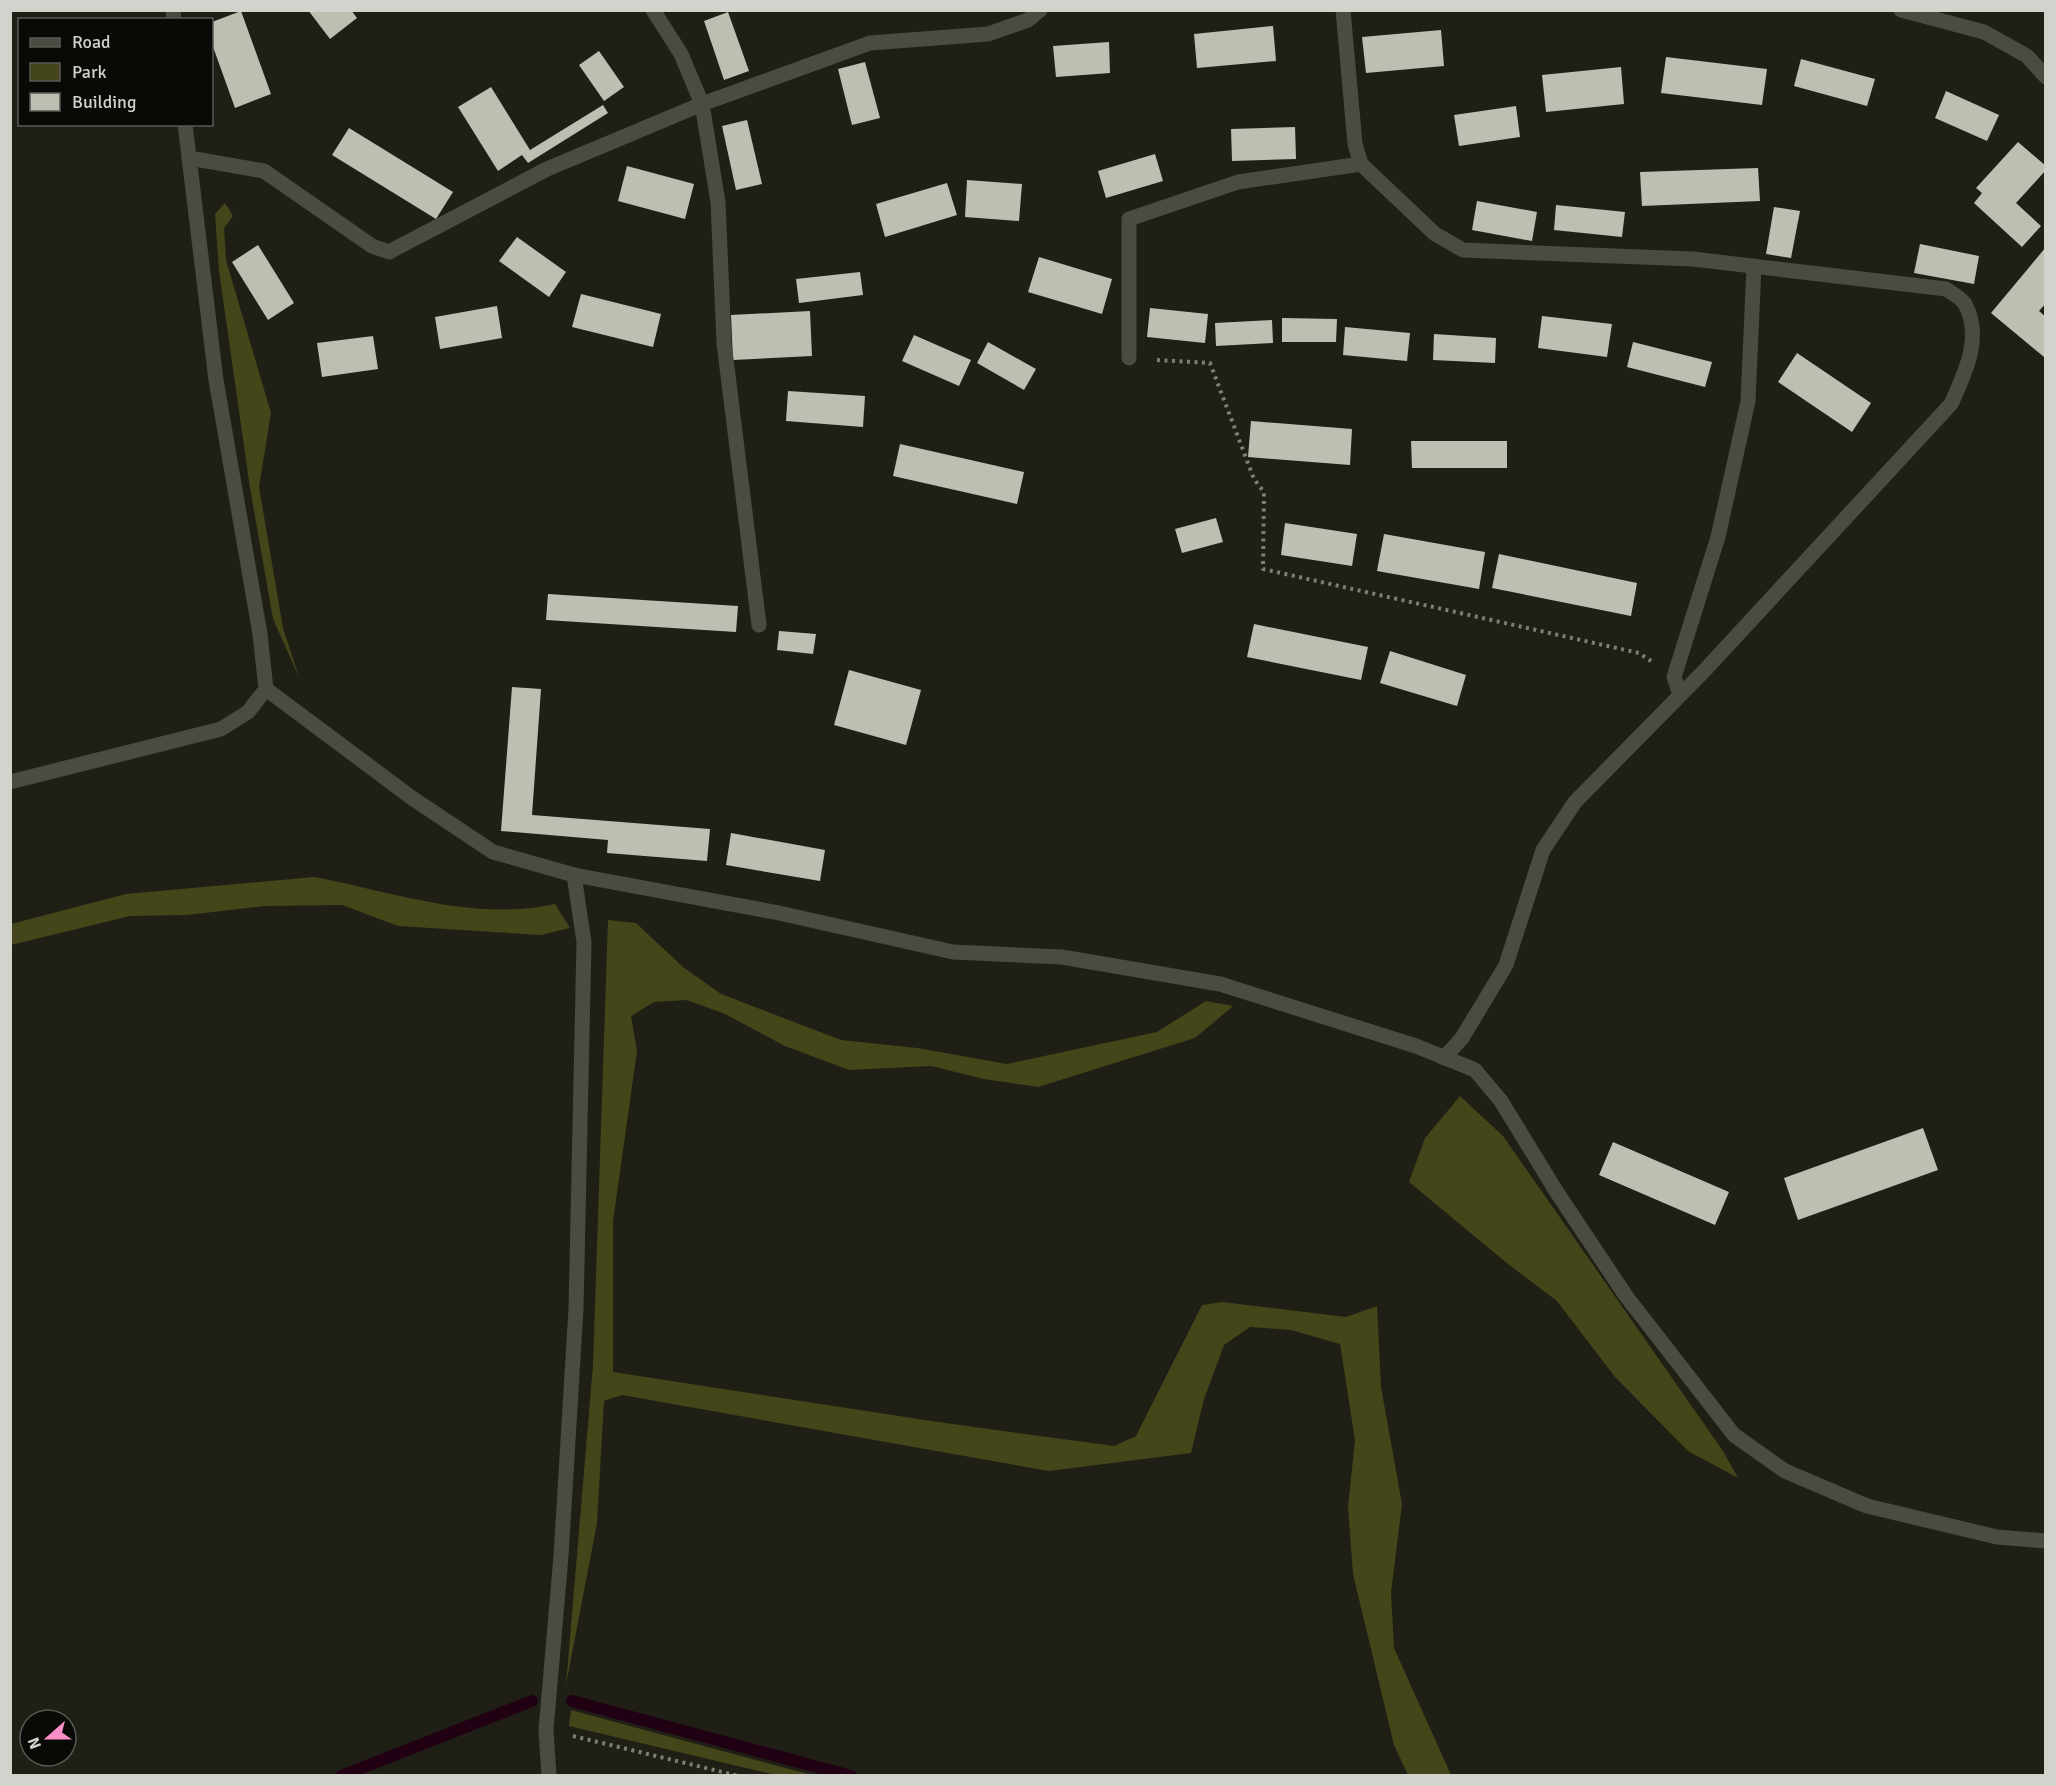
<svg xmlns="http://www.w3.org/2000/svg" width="2056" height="1786" font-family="Signika,sans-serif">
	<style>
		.green { fill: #444619 }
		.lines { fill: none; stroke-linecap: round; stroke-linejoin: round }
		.stream { stroke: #200012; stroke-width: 12 }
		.building { fill: #bebfb2 }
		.path { stroke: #7d7e76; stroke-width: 4; stroke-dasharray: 3 4.5; stroke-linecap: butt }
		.street { stroke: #4a4b41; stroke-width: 15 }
		.secondary { stroke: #4a4b41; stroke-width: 15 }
	</style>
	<rect width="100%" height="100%" fill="#1f1f16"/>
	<!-- green -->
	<g class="green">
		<polygon points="225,203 233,216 224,228 226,260 271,413 259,487 283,628 299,677 273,619 250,488 219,271 215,214"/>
		<path d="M314,877C393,892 475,922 555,904L570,928L541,935L398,926L342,905L265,906L187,915L130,916L11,945V924L126,894Z"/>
		<polygon points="608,920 636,923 683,967 721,994 841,1040 917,1048 1007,1064 1157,1032 1206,1001 1233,1006 1195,1038 1038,1087 984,1079 931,1066 849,1070 785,1046 725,1014 687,1000 654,1002 631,1016 637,1051 613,1221 613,1372 938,1422 1114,1446 1136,1436 1202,1305 1222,1302 1346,1317 1377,1306 1381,1387 1402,1504 1391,1593 1394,1648 1451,1775 1408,1775 1394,1745 1353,1574 1348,1507 1355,1440 1340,1344 1291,1330 1250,1327 1224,1345 1204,1399 1191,1453 1049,1471 622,1395 604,1401 597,1523 566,1685 593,1365"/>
		<polygon points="1460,1096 1503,1136 1723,1451 1738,1478 1688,1451 1615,1377 1557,1301 1508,1264 1409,1182 1425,1138"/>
		<polygon points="571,1710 804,1773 813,1775 776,1775 569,1726"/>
	</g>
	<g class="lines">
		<!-- stream -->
		<g class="stream">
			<polyline points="572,1701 851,1776"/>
			<polyline points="341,1776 532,1701"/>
		</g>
	</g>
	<!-- building -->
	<g class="building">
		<polygon points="308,10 351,10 357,18 330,39"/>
		<polygon points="241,11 271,94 235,108 212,44 212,22"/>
		<polygon points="728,12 749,71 724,80 704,21"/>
		<polygon points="1273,26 1276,61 1197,68 1194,34"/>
		<polygon points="1441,30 1444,66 1366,73 1362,37"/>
		<polygon points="1109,42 1110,73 1056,77 1053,46"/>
		<polygon points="599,51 624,87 604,101 579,65"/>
		<polygon points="1666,57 1767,69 1762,105 1661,93"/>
		<polygon points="1801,59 1875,79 1867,106 1794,86"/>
		<polygon points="865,62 880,118 852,125 838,69"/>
		<polygon points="1621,67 1624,104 1546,112 1542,75"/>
		<polygon points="491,87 530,150 603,105 608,113 528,163 522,155 498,171 458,107"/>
		<polygon points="1946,91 1999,115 1987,141 1935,118"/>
		<polygon points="1516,106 1520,137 1459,146 1454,115"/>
		<polygon points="747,120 762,184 736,190 722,126"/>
		<polygon points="1295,127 1296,159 1232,161 1231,129"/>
		<polygon points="349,128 453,192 436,219 332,155"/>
		<polygon points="2018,142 2046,166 2046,170 2016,203 2041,226 2022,247 1974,203 1982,193 1976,188"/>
		<polygon points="1155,154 1163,181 1106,198 1098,171"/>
		<polygon points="627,166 694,184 685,219 618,201"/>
		<polygon points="1758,168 1760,201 1642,206 1640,172"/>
		<polygon points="967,180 1022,184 1019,221 965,217"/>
		<polygon points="947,183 957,215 885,237 876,204"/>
		<polygon points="1477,201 1537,212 1532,241 1472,230"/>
		<polygon points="1556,205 1625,212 1622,237 1554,230"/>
		<polygon points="1774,207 1800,211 1791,258 1766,254"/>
		<polygon points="517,237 566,272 549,297 499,261"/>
		<polygon points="1920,244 1979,256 1974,284 1914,273"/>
		<polygon points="258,245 294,303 268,320 232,262"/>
		<polygon points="2046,247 2046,303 2039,311 2046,317 2044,357 1991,313"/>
		<polygon points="1039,257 1112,279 1102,314 1028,292"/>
		<polygon points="860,272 863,295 799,303 796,279"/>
		<polygon points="581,294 661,314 653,347 572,327"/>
		<polygon points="497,306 502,338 440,349 435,317"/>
		<polygon points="1150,308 1208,314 1205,343 1147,337"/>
		<polygon points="810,311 812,356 733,360 731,315"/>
		<polygon points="1542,316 1612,324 1607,357 1538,348"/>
		<polygon points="1282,318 1337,319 1336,342 1282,342"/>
		<polygon points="1272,320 1273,343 1216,346 1215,323"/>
		<polygon points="1345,327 1410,333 1407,361 1343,355"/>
		<polygon points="1434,334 1496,338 1495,363 1433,360"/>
		<polygon points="914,335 971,360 959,386 902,361"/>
		<polygon points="373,336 378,369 322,377 317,343"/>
		<polygon points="988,342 1036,369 1024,390 977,363"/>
		<polygon points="1633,342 1712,362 1705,387 1627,367"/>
		<polygon points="1797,353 1871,403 1852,432 1778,382"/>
		<polygon points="788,391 865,396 863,427 786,421"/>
		<polygon points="1251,421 1352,429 1350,465 1248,457"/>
		<polygon points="1411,441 1507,441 1507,468 1412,468"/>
		<polygon points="900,444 1024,472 1017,504 893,476"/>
		<polygon points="1216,518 1223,542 1182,553 1175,529"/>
		<polygon points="1285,523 1357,534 1352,566 1281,555"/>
		<polygon points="1384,534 1485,552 1479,589 1377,571"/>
		<polygon points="1499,554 1637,583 1631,616 1492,588"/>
		<polygon points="548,594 738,606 736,632 546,620"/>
		<polygon points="1254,624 1368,647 1361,680 1247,657"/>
		<polygon points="779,631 816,634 813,654 777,650"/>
		<polygon points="1390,651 1466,675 1457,706 1380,683"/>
		<polygon points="849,670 921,690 906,745 834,725"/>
		<polygon points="512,687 541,689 532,815 710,829 707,861 607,853 608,840 501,831"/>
		<polygon points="731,833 825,850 820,881 726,865"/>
		<polygon points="1923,1128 1938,1170 1798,1220 1784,1178"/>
		<polygon points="1613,1142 1729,1192 1715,1225 1599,1175"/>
	</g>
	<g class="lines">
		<!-- path -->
		<g class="path">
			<polyline points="1157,360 1210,363 1254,479 1264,492 1263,569 1639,653 1651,661"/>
			<polyline points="573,1736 739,1776"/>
		</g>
		<!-- street -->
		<g class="street">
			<polyline points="653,10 681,54 702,104 718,202 724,343 759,625"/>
			<path d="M1343,10L1355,144L1361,164L1435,234L1463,250L1693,259L1946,289C1952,293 1961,298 1965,304C1983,337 1965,373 1951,404L1705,670L1575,802L1543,850L1506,965L1462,1038L1444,1058"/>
			<polyline points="1901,10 1984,32 2027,56 2046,77"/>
			<polyline points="189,158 264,171 372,246 389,252 547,169 702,104 870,43 988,34 1028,20 1040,10"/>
			<polyline points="1129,358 1129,219 1238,182 1361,164"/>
			<polyline points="266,689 412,798 493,852 574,875 779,913 953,952 1062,957 1220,984 1416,1046 1475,1070 1501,1101 1556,1191 1626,1296 1734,1435 1785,1471 1867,1506 1997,1537 2046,1541"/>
			<polyline points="1680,695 1674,677 1718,537 1748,401 1754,266"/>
			<polyline points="549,1776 546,1730 561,1556 576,1309 584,942 574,875"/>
		</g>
		<!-- secondary -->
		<g class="secondary">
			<polyline points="173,10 174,20"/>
			<polyline points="10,782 221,729 248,712 266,689 260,634 216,380 185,124"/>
		</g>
	</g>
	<!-- border -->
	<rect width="2056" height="1786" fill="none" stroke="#d2d3cd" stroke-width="24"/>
	<!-- legend -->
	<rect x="18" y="18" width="195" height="108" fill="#090905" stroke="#595a55" stroke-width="1.5"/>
	<rect x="30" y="38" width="30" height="9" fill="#4a4b41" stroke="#595a55" stroke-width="1.5"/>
	<text x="72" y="48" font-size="18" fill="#d2d3cd">Road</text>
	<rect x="30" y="63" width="30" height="18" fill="#444619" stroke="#595a55" stroke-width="1.5"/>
	<text x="72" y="78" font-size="18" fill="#d2d3cd">Park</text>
	<rect x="30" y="93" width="30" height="18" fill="#bebfb2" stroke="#595a55" stroke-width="1.5"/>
	<text x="72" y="108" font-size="18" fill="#d2d3cd">Building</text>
	<!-- north arrow -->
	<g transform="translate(48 1738) rotate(249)"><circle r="28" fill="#090905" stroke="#595a55" stroke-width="1.5"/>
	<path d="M0-4.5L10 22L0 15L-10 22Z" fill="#fa8fc7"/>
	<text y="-9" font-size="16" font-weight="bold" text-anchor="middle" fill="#d2d3cd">N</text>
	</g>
</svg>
